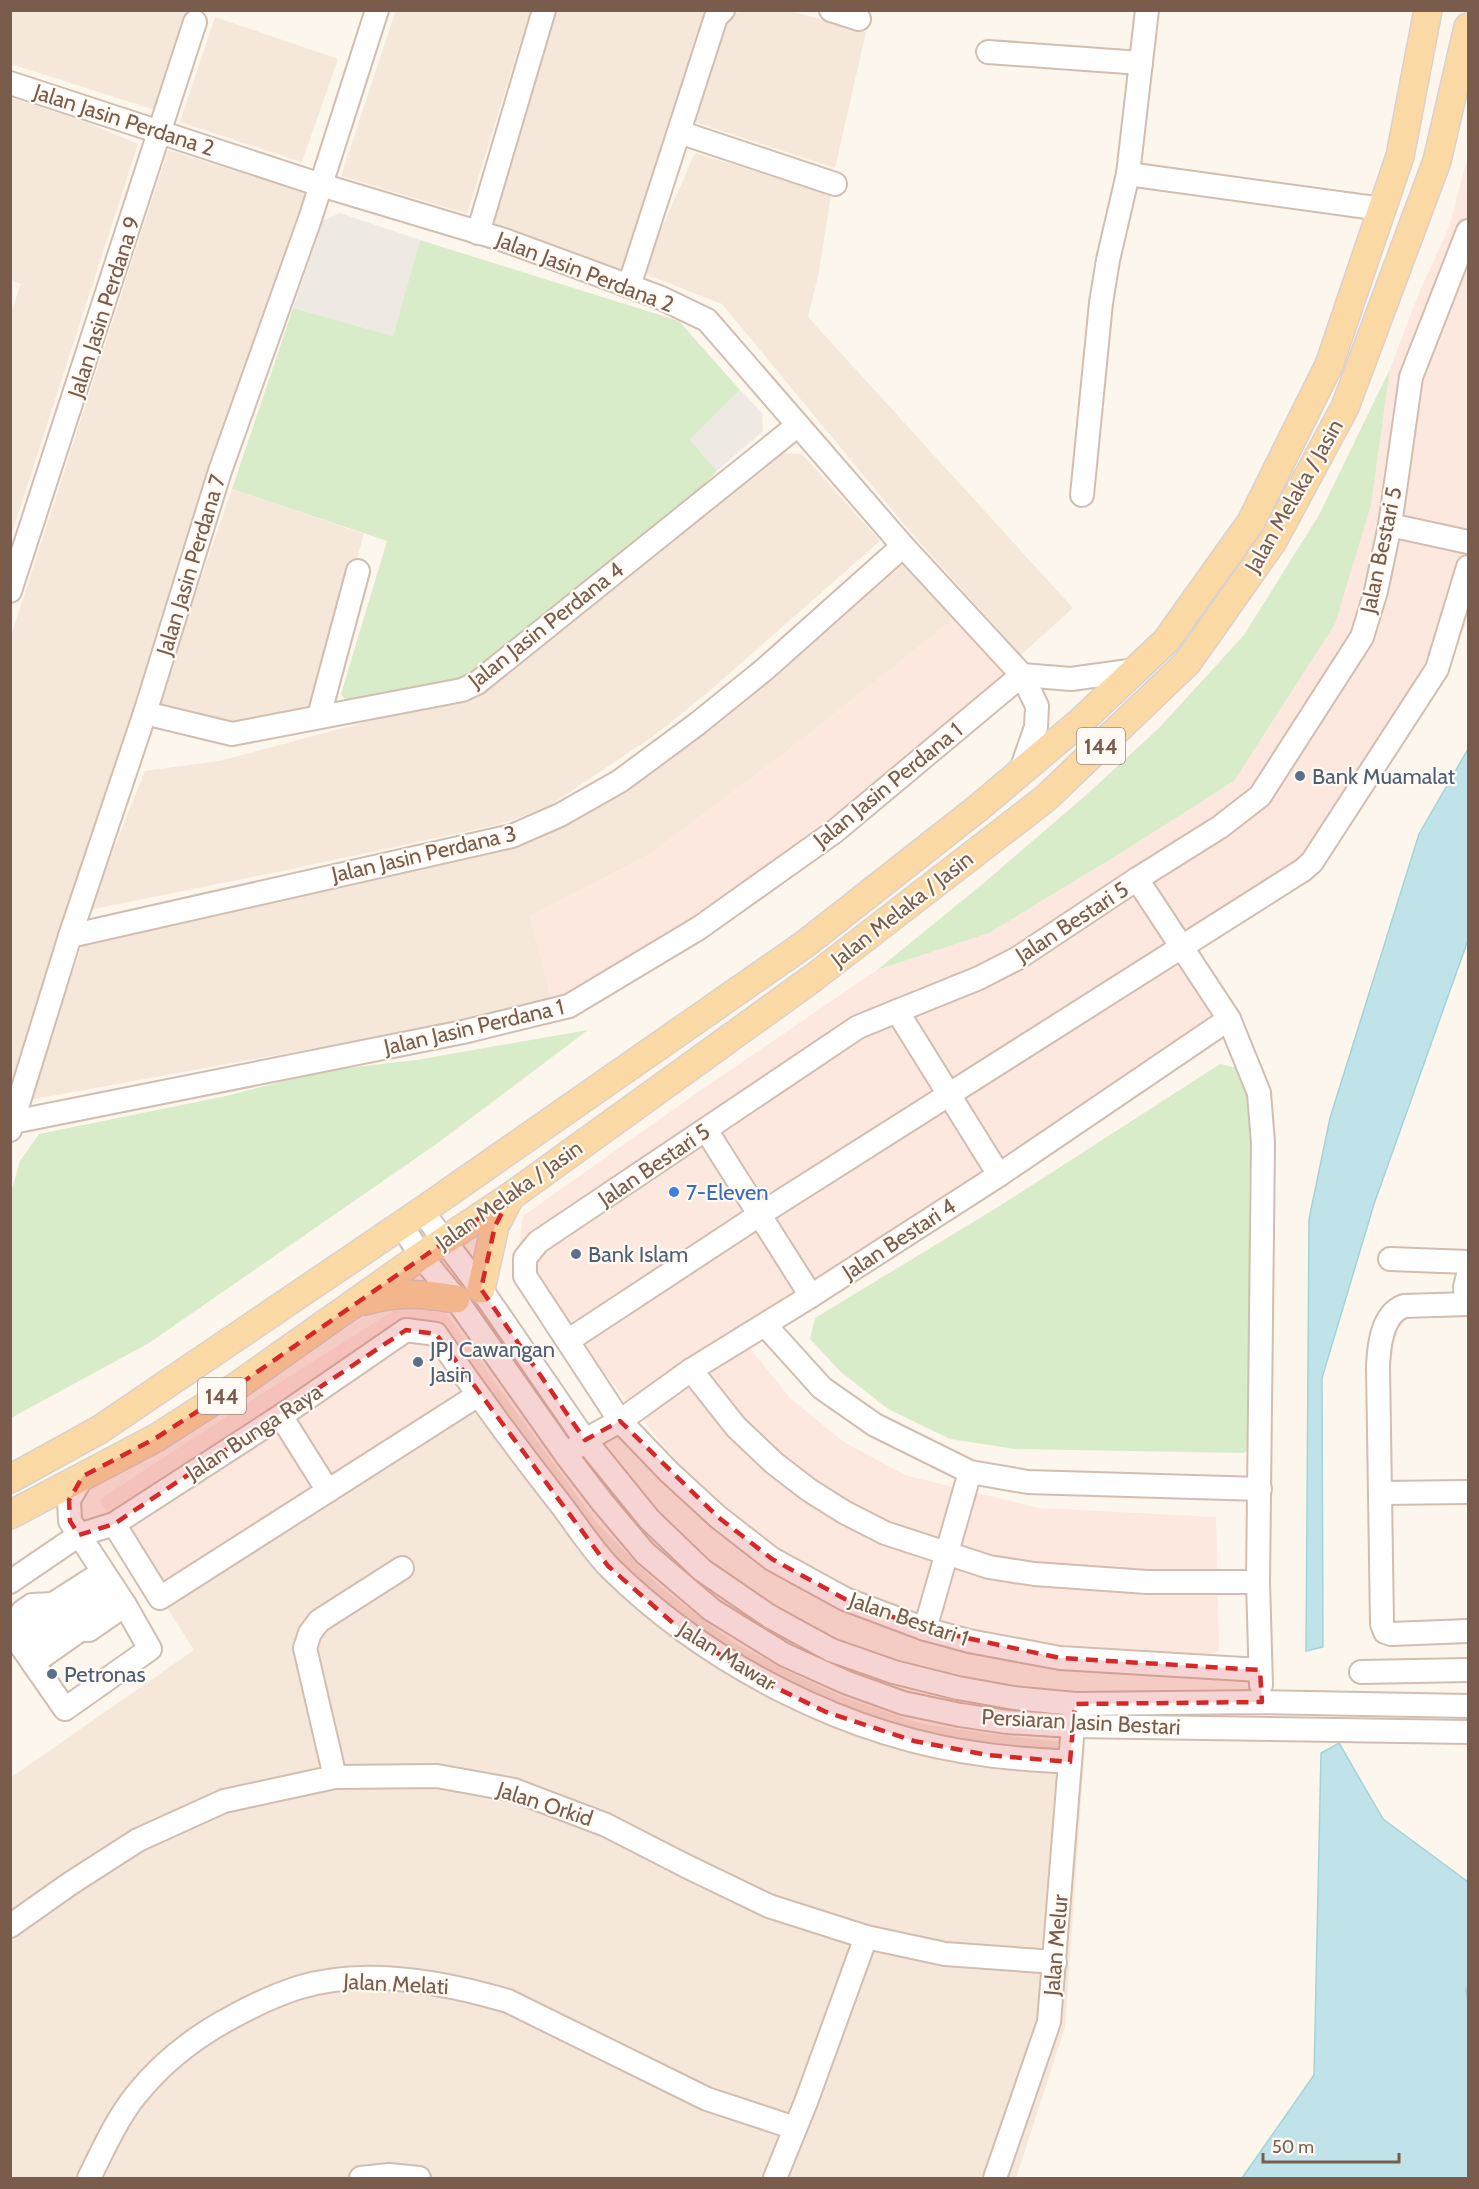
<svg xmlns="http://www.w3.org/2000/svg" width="1479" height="2189" font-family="Cabin,sans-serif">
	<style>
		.residential { fill: #f5e8da }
		.commercial { fill: #fde8e0 }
		.industrial { fill: #efe9e4 }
		.green { fill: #d8ecc9 }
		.water { fill: #bfe3e8; stroke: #a5d3da; stroke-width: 1.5 }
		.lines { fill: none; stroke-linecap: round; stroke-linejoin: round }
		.minor-casing { stroke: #d1beb0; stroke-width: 26 }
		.major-casing { stroke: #dad1cd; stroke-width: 30 }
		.minor { stroke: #fff; stroke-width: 22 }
		.major { stroke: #fbd9a5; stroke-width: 27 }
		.marked { fill: #d62828; fill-opacity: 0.2; stroke: #d62828; stroke-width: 4.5; stroke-dasharray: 12 8; stroke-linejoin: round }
		.service-dot { fill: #5c6f8a; stroke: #fffaf3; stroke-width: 2 }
		.shop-dot { fill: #3f7fe0; stroke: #fffaf3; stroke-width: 2 }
		.labels { text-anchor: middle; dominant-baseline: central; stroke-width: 4.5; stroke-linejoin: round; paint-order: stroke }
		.shield { fill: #fffaf3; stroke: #a28b7f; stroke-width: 1.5 }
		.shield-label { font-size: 21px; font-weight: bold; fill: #7a5c4d }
		.street-label { font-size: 22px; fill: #7a5c4d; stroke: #fffaf3 }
		.service-label { font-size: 22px; fill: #4e5e75; stroke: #fffaf3; text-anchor: start }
		.shop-label { font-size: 22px; fill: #366cbe; stroke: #fffaf3; text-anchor: start }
	</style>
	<rect width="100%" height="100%" fill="#fdf6ec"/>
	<!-- residential -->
	<g class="residential">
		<polygon points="180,10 189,14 155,110 11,64 11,11"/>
		<polygon points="396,10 530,11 467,214 341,176"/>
		<polygon points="551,11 707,11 620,274 493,223"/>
		<polygon points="746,11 791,11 866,32 835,168 692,121 723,24 736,13"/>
		<polygon points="215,17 338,59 302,162 180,122"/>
		<polygon points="11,98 76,118 138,144 11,536 10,315 21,284 11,280"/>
		<polygon points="168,150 305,192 11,1082 11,636"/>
		<polygon points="695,153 831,195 819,272 808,317 1073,608 1021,655 912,534 722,304 642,273"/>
		<polygon points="779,453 802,454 880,541 707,693 655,735 546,808 501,824 292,869 89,910 145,771 219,761 411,710 475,695"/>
		<polygon points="232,489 364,534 314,711 228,727 156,709"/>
		<polygon points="903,555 956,617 803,739 649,855 530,916 553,1005 29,1100 84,939 519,843 627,782"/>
		<polygon points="499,1388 596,1522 658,1585 733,1642 785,1670 840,1696 919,1723 984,1733 1085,1745 1065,2027 1016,2178 11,2178 10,1778 194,1650 164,1603"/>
	</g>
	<!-- commercial -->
	<g class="commercial">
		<polygon points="1468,156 1468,618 1445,680 1321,865 1190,950 1239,1023 741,1337 790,1398 844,1442 905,1475 1038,1508 1216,1517 1219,1651 1184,1659 1075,1647 948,1627 849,1591 763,1539 692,1479 516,1267 523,1216 701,1090 877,970 989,933 1124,851 1234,781 1371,505 1390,369 1419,293 1449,227"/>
		<polygon points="956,617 1015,675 827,839 553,1005 530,916 649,855 803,739"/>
		<polygon points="401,1306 446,1313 499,1388 164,1603 99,1500 250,1401"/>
	</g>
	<!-- industrial -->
	<g class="industrial">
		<polygon points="340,213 420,240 393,336 293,308 323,221"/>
		<polygon points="740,390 762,413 763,431 717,471 690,440"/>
	</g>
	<!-- green -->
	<g class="green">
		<polygon points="420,240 679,321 740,390 690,440 717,471 700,490 585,588 459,680 348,704 341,694 387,541 232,489 293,308 393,336"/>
		<polygon points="1390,369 1371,505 1335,624 1234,781 1124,851 989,933 877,970 985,882 1085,796 1159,728 1244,635 1319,515"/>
		<polygon points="588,1030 435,1145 149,1343 11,1418 11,1192 20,1161 39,1134 226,1096 322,1071 416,1060"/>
		<polygon points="1220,1064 1237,1068 1251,1091 1249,1204 1254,1442 1244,1453 1015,1449 950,1439 888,1409 841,1372 810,1339 815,1318 998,1207"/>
	</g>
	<!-- water -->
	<g class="water">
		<polygon points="1468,749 1468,940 1374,1204 1322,1378 1323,1647 1306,1651 1309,1219 1330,1118 1419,834"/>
		<polygon points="1339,1743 1383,1819 1468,1882 1468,1985 1466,1990 1468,2002 1468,2178 1242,2178 1314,2075 1321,1753"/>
	</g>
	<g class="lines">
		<!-- minor casing -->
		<g class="minor-casing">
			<g id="minor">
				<polyline points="831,10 859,19"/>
				<polyline points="988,52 1141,63"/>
				<polyline points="10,83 321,185 504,240 659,297 707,320 903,546 1022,675 1037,706 1036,727 1020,773"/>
				<polyline points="679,132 835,184"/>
				<polyline points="1128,174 1382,209"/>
				<polyline points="478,233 544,10"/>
				<polyline points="629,286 716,17 723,10"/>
				<polyline points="1082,495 1101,303 1108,260 1128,174 1147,10"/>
				<polyline points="1390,525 1468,542"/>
				<polyline points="10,591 195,22"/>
				<polyline points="1022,675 1071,679 1136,670"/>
				<polyline points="145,713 232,734 462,690 477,683 798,425"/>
				<polyline points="319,716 358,571"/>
				<polyline points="1137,879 1229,1019 1259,1093 1263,1143 1258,1582 1261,1685"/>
				<polyline points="70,936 512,836 560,815 620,781 697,724 765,669 903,546"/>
				<polyline points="897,1011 999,1175"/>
				<polyline points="13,1122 463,1032 569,1006 699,928 834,832 1022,675"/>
				<polyline points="10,1130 70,936 145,713 220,471 310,219 377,10"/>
				<polyline points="706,1130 811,1296"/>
				<polyline points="422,1211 481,1289 585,1440 649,1519 702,1570 769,1616 831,1650 894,1672 958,1688 1014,1698 1075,1704 1262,1702 1468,1706"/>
				<polyline points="401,1224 421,1256 456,1299 566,1455 603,1503 645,1553 712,1610 785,1655 845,1682 903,1703 960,1715 1007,1722 1073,1726 1468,1732"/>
				<polyline points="1390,1259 1468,1262"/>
				<polyline points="1466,1304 1465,1287 1468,1275"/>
				<path d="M1468,1304L1404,1306C1382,1314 1379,1345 1378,1366L1382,1624L1385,1632L1391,1634L1468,1631"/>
				<polyline points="765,1325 822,1388 875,1425 970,1472 1028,1482 1260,1489"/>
				<polyline points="569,1340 759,1215 1303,870 1312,862 1437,669 1468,567"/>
				<polyline points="691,1370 736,1427 774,1463 809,1490 844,1512 885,1533 989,1567 1034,1574 1147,1582 1258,1582"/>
				<polyline points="281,1416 328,1491"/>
				<polyline points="574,1449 585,1440 620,1421 691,1370 811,1296 999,1175 1229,1019"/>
				<polyline points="1380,1493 1468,1492"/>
				<polyline points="114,1524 160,1598 478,1395"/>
				<path d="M10,1582L79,1535L114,1524L281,1416L406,1330L436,1334C476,1393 518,1450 562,1506C577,1526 592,1549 609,1567C708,1665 849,1738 988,1755C1015,1759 1043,1760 1070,1762"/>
				<path d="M53,1604C40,1623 34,1627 12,1633L65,1709L150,1649L125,1605L70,1521L69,1500L83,1476"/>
				<polyline points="925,1629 970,1472"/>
				<polyline points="10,1634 22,1612 32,1605 53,1604 103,1572"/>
				<polyline points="33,1643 113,1587"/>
				<polyline points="33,1663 80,1630 89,1630 125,1605"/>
				<polyline points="1260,1670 1060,1658 969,1641 925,1629 845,1599 772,1559 718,1517 669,1472 620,1421 525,1276 525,1258 538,1242 858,1027 979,978 1018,958 1137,879 1220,827 1260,796 1362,637 1376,591 1390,525 1411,377 1468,231"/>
				<polyline points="1361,1672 1468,1670"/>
				<polyline points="335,1777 305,1648 310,1633 319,1621 402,1568"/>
				<polyline points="10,1926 71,1883 138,1840 224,1801 335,1777 437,1776 514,1790 606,1825 686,1866 769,1906 866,1937 945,1954 1055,1962"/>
				<path d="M89,2178C103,2150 116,2120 136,2095C163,2061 196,2036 234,2016C254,2005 276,1995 297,1988C362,1967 444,1982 508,2001L707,2099L795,2128"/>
				<polyline points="361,2178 389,2175 419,2178"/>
				<polyline points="775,2178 806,2102 866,1937"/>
				<polyline points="995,2178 1049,2022 1074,1713"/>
			</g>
		</g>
		<!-- major casing -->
		<g class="major-casing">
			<g id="major">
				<polyline points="481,1289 495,1226 510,1197"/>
				<path d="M365,1301C401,1291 420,1294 456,1299"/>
				<polyline points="10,1479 99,1430 422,1211 805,944 978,808 1080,722 1166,641 1251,522 1329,365 1400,156 1428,10"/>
				<polyline points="10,1515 156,1438 237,1386 421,1256 511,1196 813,978 1046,798 1187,663 1273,541 1345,407 1437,161 1468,27"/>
			</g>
		</g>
		<!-- minor -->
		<use href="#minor" class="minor"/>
		<!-- major -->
		<use href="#major" class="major"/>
	</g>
	<!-- marked area -->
	<path class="marked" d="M511,1196L495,1226L481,1289L585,1440L620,1421L718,1517L772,1559L845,1599L925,1629L1060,1658L1260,1670L1262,1702L1075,1704L1070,1762L987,1755L914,1741L826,1712L750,1675L673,1623L608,1566L436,1334L406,1330L114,1524L79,1535L70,1521L69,1500L83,1476L156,1438L237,1386Z"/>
	<!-- markers -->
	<g class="service-dot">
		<circle cx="1300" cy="776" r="6"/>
		<circle cx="576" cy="1254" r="6"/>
		<circle cx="418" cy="1362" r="6"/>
		<circle cx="52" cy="1674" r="6"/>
	</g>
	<circle class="shop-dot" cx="674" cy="1192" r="6"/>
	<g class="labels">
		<!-- shield labels -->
		<g class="shield">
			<rect x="1077" y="728" width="48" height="36" rx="4.5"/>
			<rect x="198" y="1378" width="48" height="36" rx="4.5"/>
		</g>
		<g class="shield-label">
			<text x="1101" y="746">144</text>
			<text x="222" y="1396">144</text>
		</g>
		<!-- street labels -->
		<g class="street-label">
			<text transform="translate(124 120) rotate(18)">Jalan Jasin Perdana 2</text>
			<text transform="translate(585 272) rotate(21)">Jalan Jasin Perdana 2</text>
			<text transform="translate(104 307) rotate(-72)">Jalan Jasin Perdana 9</text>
			<text transform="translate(1294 496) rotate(-60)">Jalan Melaka / Jasin</text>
			<text transform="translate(1381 550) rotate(-78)">Jalan Bestari 5</text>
			<text transform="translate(191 565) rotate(-73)">Jalan Jasin Perdana 7</text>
			<text transform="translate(546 625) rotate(-38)">Jalan Jasin Perdana 4</text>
			<text transform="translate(888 785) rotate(-39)">Jalan Jasin Perdana 1</text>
			<text transform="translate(424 854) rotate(-13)">Jalan Jasin Perdana 3</text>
			<text transform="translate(902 909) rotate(-38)">Jalan Melaka / Jasin</text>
			<text transform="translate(1072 922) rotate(-33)">Jalan Bestari 5</text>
			<text transform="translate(474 1027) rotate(-13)">Jalan Jasin Perdana 1</text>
			<text transform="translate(654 1165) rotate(-34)">Jalan Bestari 5</text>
			<text transform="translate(509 1195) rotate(-35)">Jalan Melaka / Jasin</text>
			<text transform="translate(899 1239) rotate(-33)">Jalan Bestari 4</text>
			<text transform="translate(254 1432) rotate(-33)">Jalan Bunga Raya</text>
			<text transform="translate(909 1619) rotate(19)">Jalan Bestari 1</text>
			<text transform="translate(727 1656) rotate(32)">Jalan Mawar</text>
			<text transform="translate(1081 1722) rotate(3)">Persiaran Jasin Bestari</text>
			<text transform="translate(545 1804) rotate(18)">Jalan Orkid</text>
			<text transform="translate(1056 1945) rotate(-85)">Jalan Melur</text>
			<text transform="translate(396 1984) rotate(3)">Jalan Melati</text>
		</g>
		<!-- service labels -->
		<g class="service-label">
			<text x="1312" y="776">Bank Muamalat</text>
			<text x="588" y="1254">Bank Islam</text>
			<text x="430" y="1349">JPJ Cawangan<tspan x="430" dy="25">Jasin</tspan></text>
			<text x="64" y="1674">Petronas</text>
		</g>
		<!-- shop labels -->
		<g class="shop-label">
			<text x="686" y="1192">7-Eleven</text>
		</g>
	</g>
	<!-- border -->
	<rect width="1479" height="2189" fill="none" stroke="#7a5c4d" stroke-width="24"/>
	<!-- scale -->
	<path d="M1263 2153v9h136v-9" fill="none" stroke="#7a5c4d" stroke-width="3"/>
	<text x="1272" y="2153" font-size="18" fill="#7a5c4d" stroke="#fffaf3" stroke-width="4.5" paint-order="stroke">50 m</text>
</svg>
